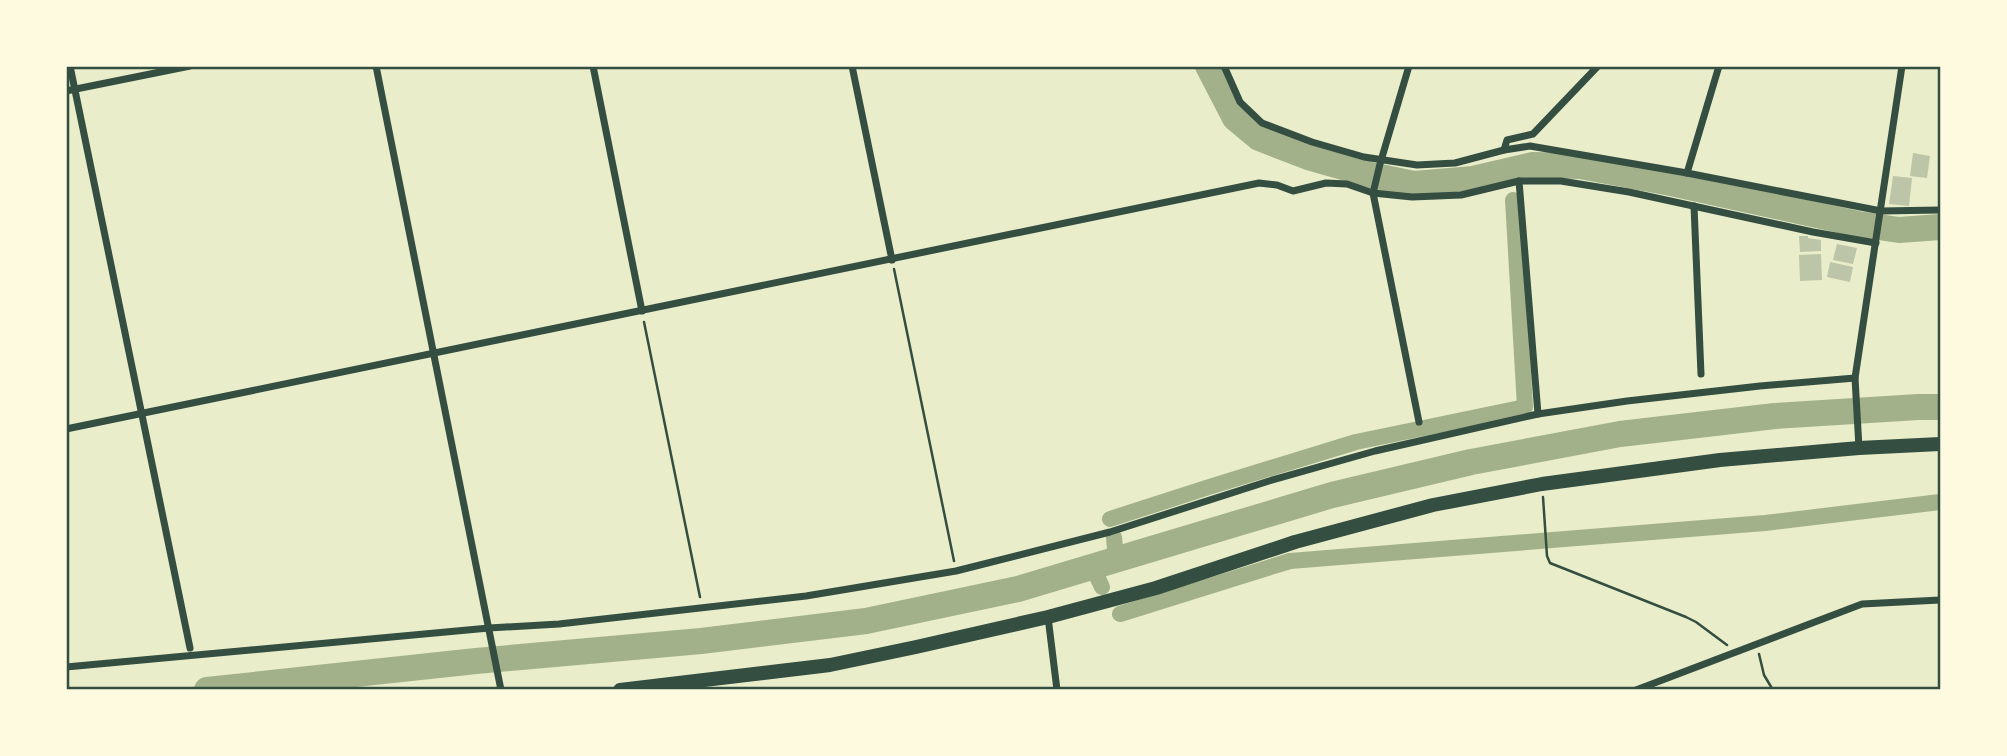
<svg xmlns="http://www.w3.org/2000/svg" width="2007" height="756" font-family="'Asap Condensed',sans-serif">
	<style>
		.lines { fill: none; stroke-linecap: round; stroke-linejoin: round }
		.canal { stroke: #a3b18a; stroke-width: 16 }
		.river { stroke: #a3b18a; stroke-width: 26 }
		.building { fill: #bcc5a7 }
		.path { stroke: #344e41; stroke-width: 2.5 }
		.minor { stroke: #344e41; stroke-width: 7 }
		.trunk { stroke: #344e41; stroke-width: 14 }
		.neatline { fill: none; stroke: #344e41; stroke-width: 2.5 }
	</style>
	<rect width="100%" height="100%" fill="#e9edc9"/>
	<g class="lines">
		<!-- canal -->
		<g class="canal">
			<polyline points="1110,519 1209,487 1356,442 1525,407 1513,200"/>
			<polyline points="1114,537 1116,561"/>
			<polyline points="1093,568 1102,587"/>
			<polyline points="1120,614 1290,561 1765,523 1940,502"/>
		</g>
		<!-- river -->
		<g class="river">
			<polyline points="1208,66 1235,118 1259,138 1308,157 1371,175 1414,184 1473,179 1533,165 1580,166 1671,183 1858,224 1899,230 1940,227"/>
			<polyline points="207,690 476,661 701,641 866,621 1018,589 1332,495 1471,462 1620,434 1775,416 1918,407 1940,407"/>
		</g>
	</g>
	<!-- building -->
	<g class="building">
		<polygon points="1913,153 1930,156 1927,178 1910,176"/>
		<polygon points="1893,176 1912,178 1909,206 1889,204"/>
		<polygon points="1799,236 1808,236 1808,238 1821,240 1821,251 1800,252"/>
		<polygon points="1837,244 1857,248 1853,264 1833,260"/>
		<polygon points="1821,254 1822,280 1800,281 1799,255"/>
		<polygon points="1830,262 1853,267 1850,282 1827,277"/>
	</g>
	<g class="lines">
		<!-- path -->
		<g class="path">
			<polyline points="894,269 954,561"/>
			<polyline points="644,322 700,597"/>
			<polyline points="1543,497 1547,556 1550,563 1686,617 1696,622 1727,645"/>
			<polyline points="1759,654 1764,675 1773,690"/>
		</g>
		<!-- minor -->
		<g class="minor">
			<polyline points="70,66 190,648"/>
			<polyline points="376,66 501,690"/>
			<polyline points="593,66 642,311"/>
			<polyline points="852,66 892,260"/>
			<polyline points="1224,66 1240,102 1262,123 1312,142 1364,157 1417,165 1455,163 1504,150 1530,146 1687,173 1719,66"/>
			<polyline points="1409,66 1380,164 1373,193 1419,422"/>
			<polyline points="66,91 190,66"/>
			<polyline points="1504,150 1507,140 1533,134 1598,66"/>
			<polyline points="1687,173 1881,211 1940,210"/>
			<polyline points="1519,181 1538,414"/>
			<polyline points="1694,206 1701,374"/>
			<polyline points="66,429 1259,183 1277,185 1293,191 1326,183 1347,184 1373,193 1412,197 1461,195 1519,181 1561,181 1629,192 1813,232 1876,243"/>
			<polyline points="1859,448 1855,378 1902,66"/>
			<polyline points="1048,617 1057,690"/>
			<polyline points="66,667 489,628 559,624 806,596 956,571 1110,532 1269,481 1375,451 1538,414 1627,401 1760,386 1855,378"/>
			<polyline points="1636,690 1862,604 1940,600"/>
		</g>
		<!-- trunk -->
		<polyline class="trunk" points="620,690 830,665 916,647 1048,617 1156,588 1295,542 1433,505 1542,484 1720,460 1859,448 1940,444"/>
	</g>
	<!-- border -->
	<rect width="2007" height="756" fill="none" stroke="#fefae0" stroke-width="136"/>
	<rect x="68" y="68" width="1871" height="620" class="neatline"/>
</svg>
